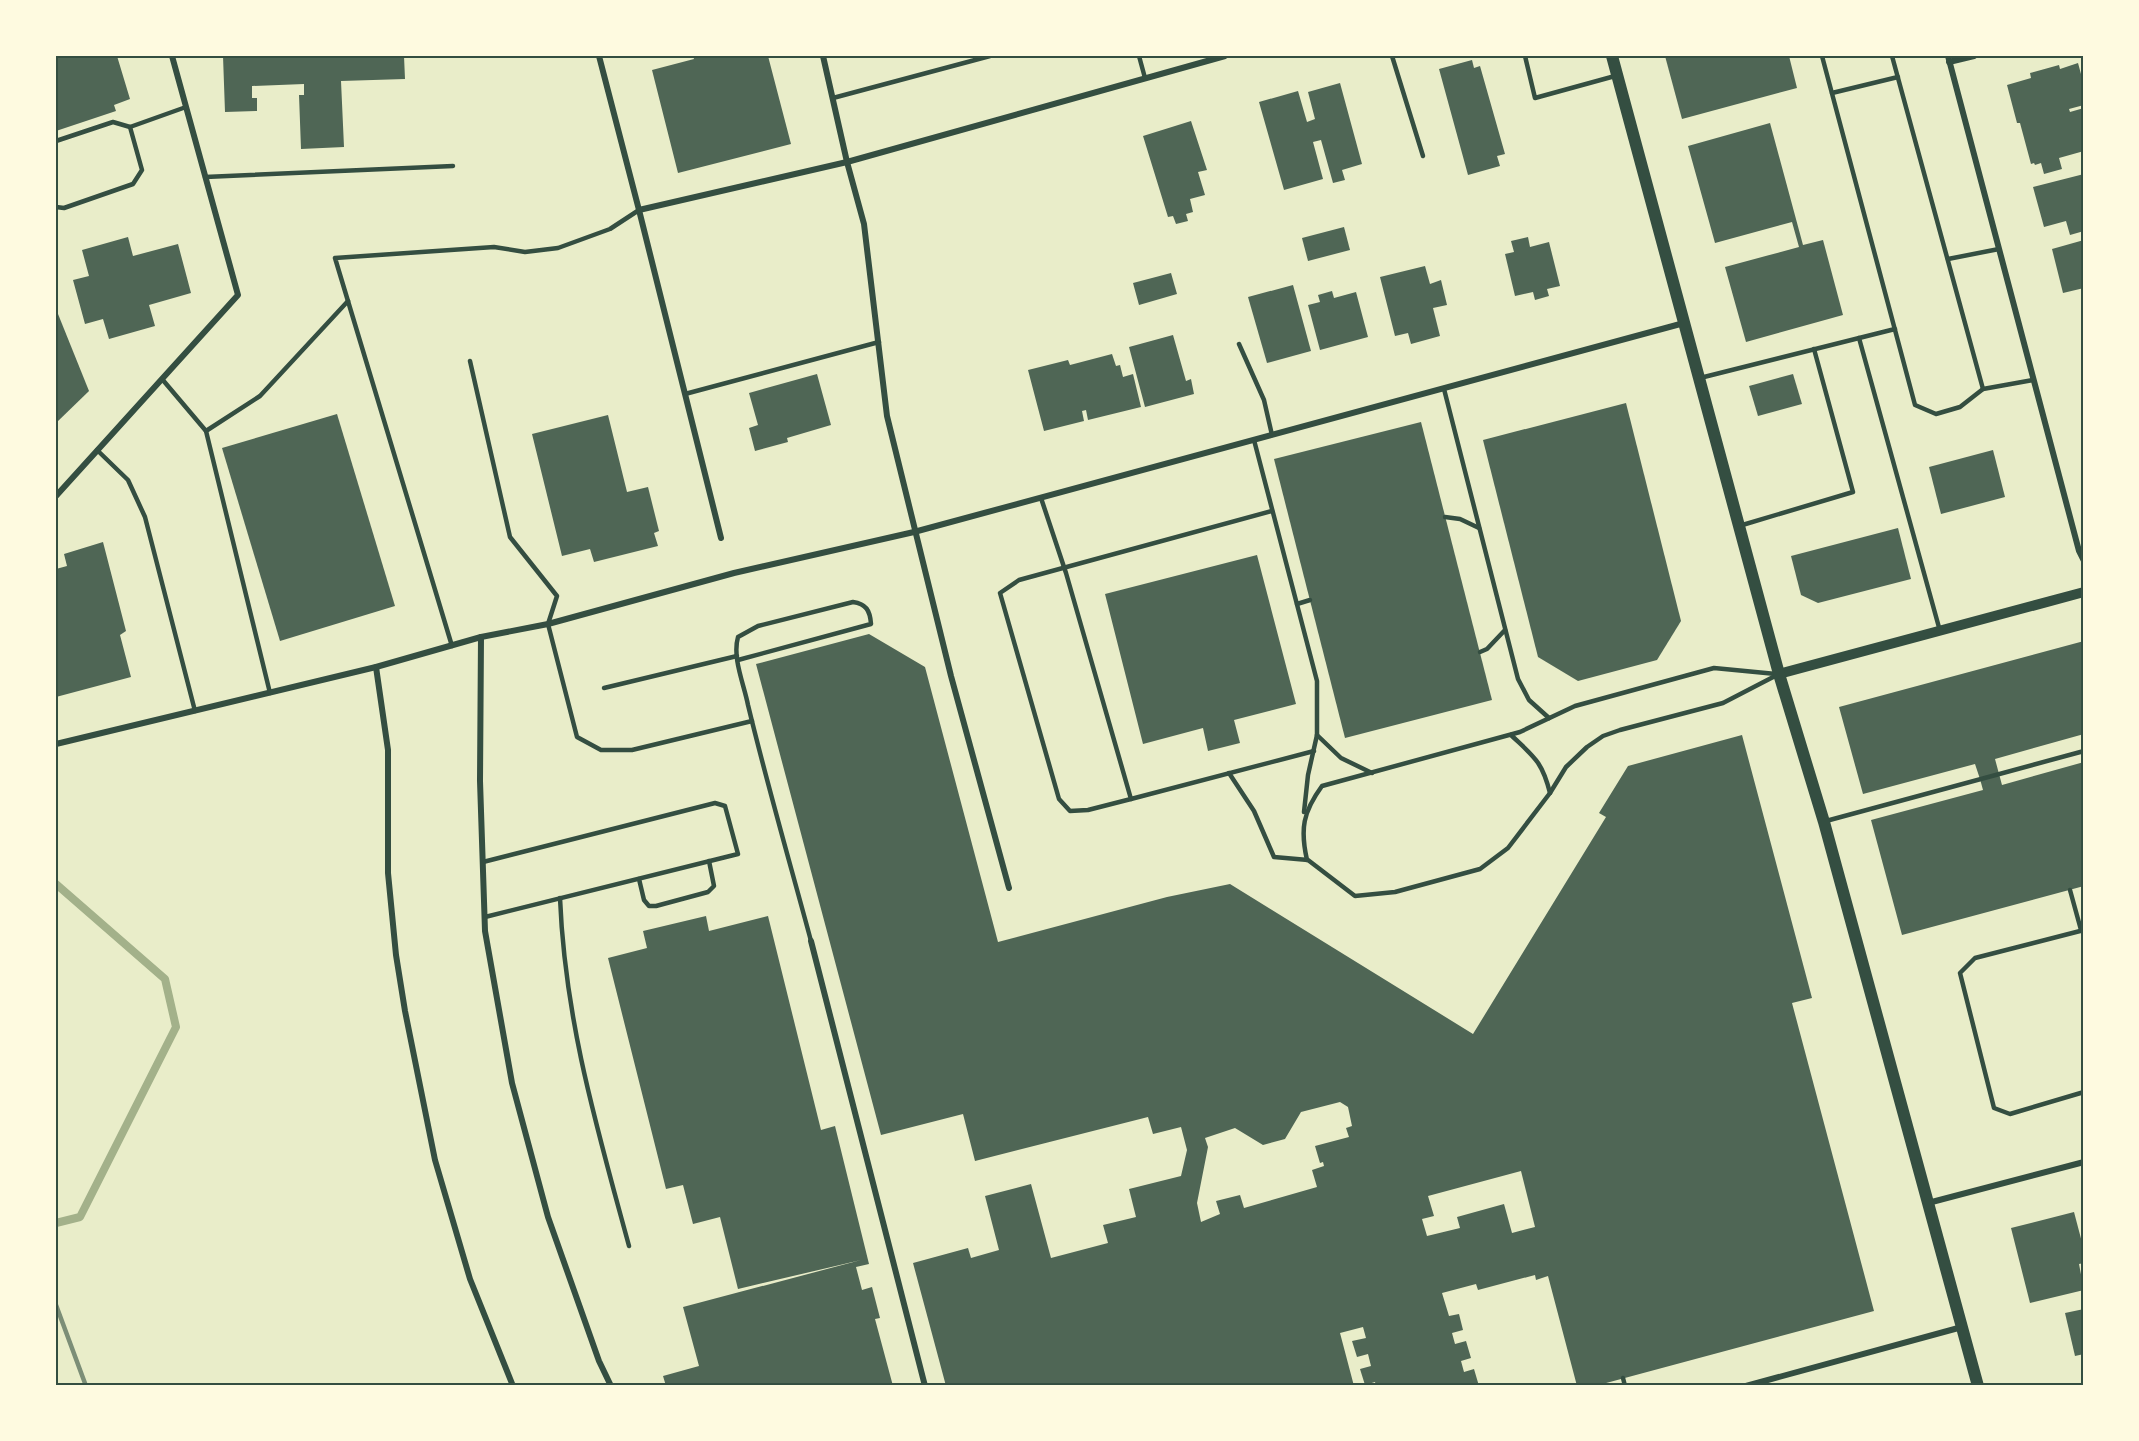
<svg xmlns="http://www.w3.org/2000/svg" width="2139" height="1441" font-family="'Fira Sans',sans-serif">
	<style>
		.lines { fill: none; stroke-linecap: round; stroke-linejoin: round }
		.stream { stroke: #a3b18a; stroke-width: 8 }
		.building { fill: #4f6655; fill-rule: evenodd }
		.service { stroke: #344e41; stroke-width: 4.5 }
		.minor { stroke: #344e41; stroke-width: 6 }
		.tertiary { stroke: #344e41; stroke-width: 10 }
		.secondary { stroke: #344e41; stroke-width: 12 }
		.rail { stroke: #7c8e77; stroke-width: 4.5 }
		.neatline { fill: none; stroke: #344e41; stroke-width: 2 }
	</style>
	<rect width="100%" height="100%" fill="#e9edc9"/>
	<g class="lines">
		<!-- stream -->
		<polyline class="stream" points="56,884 165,979 176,1027 80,1217 56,1223"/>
	</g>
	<!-- building -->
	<g class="building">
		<polygon points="56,56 117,56 130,99 114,105 116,111 56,131"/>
		<polygon points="223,56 404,56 405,79 341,81 344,147 301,149 299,95 304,95 304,84 252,86 252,98 257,98 257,111 225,112"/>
		<polygon points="693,56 768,56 791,144 678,173 652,70 694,59"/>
		<polygon points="1665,56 1789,56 1797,88 1682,119"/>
		<polygon points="1472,60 1474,68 1480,66 1505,154 1497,156 1500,166 1468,175 1439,69"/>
		<polygon points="2078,63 2081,74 2084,73 2084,105 2069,109 2070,112 2084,108 2084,151 2059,158 2062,169 2044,174 2041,163 2035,165 2034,163 2031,164 2020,123 2017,123 2007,85 2031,78 2030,73 2059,65 2060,69"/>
		<polygon points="1340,83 1362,164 1342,170 1345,180 1333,183 1321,140 1313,142 1323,179 1284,190 1259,102 1298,91 1307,122 1315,119 1308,92"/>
		<polygon points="1191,121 1207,170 1198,172 1205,195 1190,199 1193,212 1186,214 1188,221 1176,224 1173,216 1168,217 1143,136"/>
		<polygon points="1770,123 1803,245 1823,240 1843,315 1746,342 1725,267 1799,247 1792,222 1715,243 1688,146"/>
		<polygon points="2084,174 2084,231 2070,235 2066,221 2044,227 2033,187"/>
		<polygon points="1344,227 1350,250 1308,261 1302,238"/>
		<polygon points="128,237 133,256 178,244 191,293 149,305 155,326 109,339 103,319 85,324 73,280 89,276 82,250"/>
		<polygon points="1528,237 1530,247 1549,242 1560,286 1547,289 1549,296 1535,300 1533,292 1515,296 1505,254 1514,252 1511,241"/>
		<polygon points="2084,240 2084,288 2063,293 2052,249"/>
		<polygon points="1425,266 1430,284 1441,280 1447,305 1433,308 1440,336 1411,344 1408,333 1395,336 1380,277"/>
		<polygon points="1171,273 1177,294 1139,305 1133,283"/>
		<polygon points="1293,285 1311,351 1267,363 1248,297"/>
		<polygon points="1332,291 1334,298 1356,292 1368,337 1320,350 1308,305 1320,302 1318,295"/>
		<polygon points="56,309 89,391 56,423"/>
		<polygon points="1173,335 1186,381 1191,379 1194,394 1145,407 1129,347"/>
		<polygon points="1112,354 1116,366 1120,365 1123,377 1133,374 1141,407 1088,420 1086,410 1082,411 1084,421 1044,431 1028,370 1068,360 1070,365"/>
		<polygon points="817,374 831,425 787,438 788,442 755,451 749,428 758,425 749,393"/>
		<polygon points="1793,374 1802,404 1758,416 1749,386"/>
		<polygon points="1626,403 1681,621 1657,660 1578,681 1538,657 1483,440"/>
		<polygon points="337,414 395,606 280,641 222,448"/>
		<polygon points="608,415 627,492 648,487 659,531 654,533 658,546 594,562 590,549 562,556 532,434"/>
		<polygon points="1421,422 1492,700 1345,738 1274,459"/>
		<polygon points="1993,450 2005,497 1941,514 1929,467"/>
		<polygon points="1898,528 1911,579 1818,603 1801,595 1791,556"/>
		<polygon points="103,542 126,631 120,635 131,677 56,697 56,569 67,566 64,554"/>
		<polygon points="1257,555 1296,704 1234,720 1240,743 1208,751 1203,728 1143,744 1105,594"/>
		<path d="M869,634L925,667L998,942L1167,897L1230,884L1473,1034L1606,817L1599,813L1628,766L1742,735L1812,998L1792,1003L1874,1311L1595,1386H1577L1548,1276L1536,1280L1535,1275L1478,1290L1476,1284L1442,1293L1449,1316L1459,1314L1463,1330L1452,1333L1455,1344L1466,1341L1471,1358L1461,1361L1464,1372L1474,1369L1479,1386H1376L1375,1382L1365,1385L1360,1369L1371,1366L1368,1354L1357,1357L1352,1341L1366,1338L1363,1327L1340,1333L1354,1386H946L913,1263L968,1248L971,1258L999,1250L985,1196L1031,1184L1051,1258L1108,1243L1103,1225L1136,1217L1129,1189L1181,1176L1187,1150L1181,1127L1153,1134L1148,1117L975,1161L963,1114L881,1135L756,664ZM1340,1102L1348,1107L1352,1126L1346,1128L1349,1137L1315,1146L1320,1163L1323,1162L1324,1166L1312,1170L1317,1187L1244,1208L1240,1195L1216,1201L1220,1214L1201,1222L1197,1203L1208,1147L1205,1138L1235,1128L1263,1145L1285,1139L1301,1112ZM1521,1171L1535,1227L1512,1233L1504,1204L1457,1217L1460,1228L1427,1236L1422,1219L1434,1216L1428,1196Z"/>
		<polygon points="2084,641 2084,734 1995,759 2002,785 2084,762 2084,886 1902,935 1871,820 1983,790 1980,779 1975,764 1863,794 1839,707"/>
		<polygon points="706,916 709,931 768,916 821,1130 835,1126 869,1264 856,1267 862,1290 872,1287 880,1318 875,1319 893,1386 666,1386 663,1376 699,1366 683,1307 861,1260 738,1289 720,1217 693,1224 683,1185 666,1189 608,958 647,948 643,931"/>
		<polygon points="2074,1212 2084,1250 2084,1263 2079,1264 2084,1290 2030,1303 2011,1228"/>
		<polygon points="2084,1309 2084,1354 2075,1356 2065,1313"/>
	</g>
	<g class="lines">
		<!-- service -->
		<g class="service">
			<polyline points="1139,56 1145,78"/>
			<polyline points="1392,56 1423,156"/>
			<polyline points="1525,56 1535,98 1615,76"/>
			<polyline points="1822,56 1915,405 1936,414 1960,407 1983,389 2033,380"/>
			<polyline points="1892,56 1983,389"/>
			<polyline points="1832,93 1898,77"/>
			<polyline points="833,98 990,56"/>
			<polyline points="56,141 113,122 130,127 186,107"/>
			<polyline points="205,177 453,166"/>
			<polyline points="56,207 64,208 133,184 142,170 130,127"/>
			<polyline points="1948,259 1999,249"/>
			<polyline points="1859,338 1940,631"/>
			<polyline points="1239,344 1264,400 1272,435"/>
			<polyline points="470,361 510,537 557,596 548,624 577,737 601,750 632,750 752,721"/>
			<polyline points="1700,378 1895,329"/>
			<polyline points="162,379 206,431 270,693"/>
			<polyline points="1444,389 1518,679 1529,700 1549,718"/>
			<polyline points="685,394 879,342"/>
			<polyline points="206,431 260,396 348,301"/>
			<polyline points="1254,440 1317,681 1317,735 1308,775 1304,812"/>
			<polyline points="97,450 128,480 145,517 195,711"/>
			<polyline points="1041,498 1066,573 1131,799 1314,751"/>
			<polyline points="1445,517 1460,519 1479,528"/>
			<polyline points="1739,526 1853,492 1814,349"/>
			<polyline points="1297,604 1310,600"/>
			<polyline points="452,646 335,258 494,247 525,252 558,248 610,229 639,210"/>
			<polyline points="1480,652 1487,649 1505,630"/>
			<path d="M738,660L871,624C870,610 866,604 853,602L758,626L738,637C732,658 744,684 748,705C767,784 790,863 811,941"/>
			<polyline points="604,688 737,656"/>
			<polyline points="1317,735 1341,758 1372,773"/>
			<path d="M1511,735C1534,757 1542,761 1550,793"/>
			<polyline points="1229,773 1254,811 1274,857 1308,860 1355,896 1395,892 1480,869 1508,848 1550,793 1566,767 1587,747 1603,736 1620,730 1723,703 1779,674"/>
			<polyline points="1131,799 1088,810 1070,811 1059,799 1000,593 1019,580 1272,511"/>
			<polyline points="1826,821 2084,751"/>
			<path d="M1307,860C1300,829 1303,812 1322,786L1520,732L1575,706L1714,668L1776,674"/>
			<polyline points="483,862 715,803 725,806 738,854 485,917"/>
			<polyline points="639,879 644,900 649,906 656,906 708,892 714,886 709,861"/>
			<polyline points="2070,890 2081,930"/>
			<path d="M560,898C565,1021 597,1128 629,1246"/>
			<polyline points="2084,930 1975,958 1960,973 1994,1108 2010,1114 2084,1092"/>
			<polyline points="1623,1378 1625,1386"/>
		</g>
		<!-- minor -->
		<g class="minor">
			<polyline points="599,56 639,210 721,538"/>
			<polyline points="823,56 847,162 864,224 887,416 951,676 1009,888"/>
			<polyline points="1948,56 2079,551 2084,561"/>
			<polyline points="1949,62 1974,56"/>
			<polyline points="639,210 847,162 1225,56"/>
			<polyline points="56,496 238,295 172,56"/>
			<polyline points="481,637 480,781 485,931 512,1083 548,1217 599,1361 611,1386"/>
			<polyline points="376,667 388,750 388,873 396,955 405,1011 435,1160 470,1279 513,1386"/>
			<polyline points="56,744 376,667 481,637 548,624 734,573 914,532 1684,323"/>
			<polyline points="811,941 925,1386"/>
			<polyline points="1928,1203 2084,1162"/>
			<polyline points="1746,1386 1962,1327"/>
		</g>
		<!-- tertiary -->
		<polyline class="tertiary" points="1779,674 2084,592"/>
		<!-- secondary -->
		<polyline class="secondary" points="1612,56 1779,674 1824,822 1978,1386"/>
		<!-- rail -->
		<polyline class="rail" points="56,1305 86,1386"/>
	</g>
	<!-- border -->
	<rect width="2139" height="1441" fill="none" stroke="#fefae0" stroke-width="114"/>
	<rect x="57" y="57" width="2025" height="1327" class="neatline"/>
</svg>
